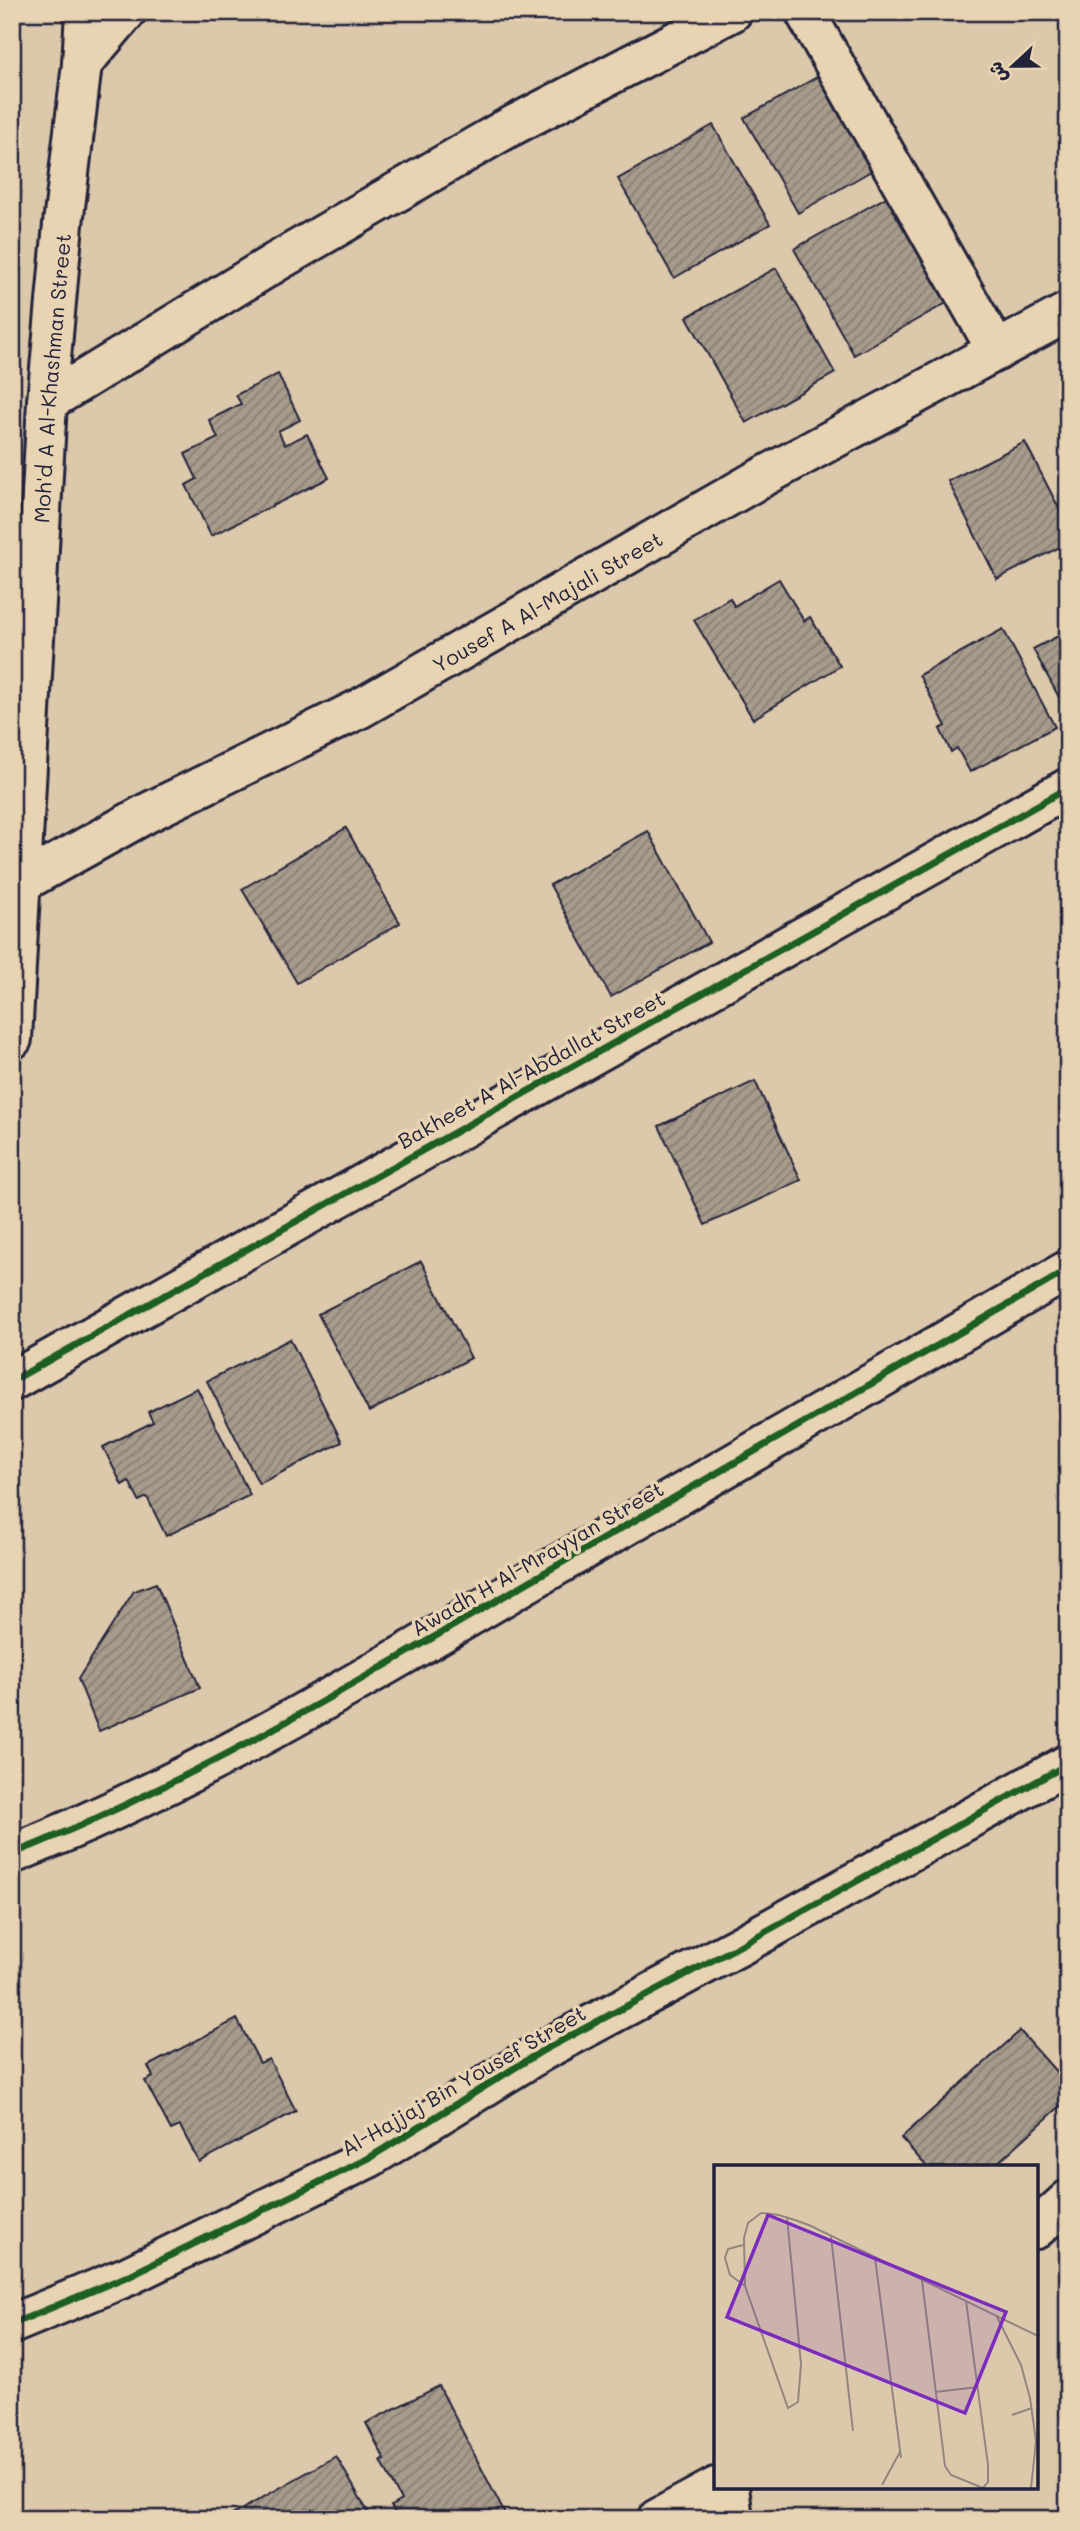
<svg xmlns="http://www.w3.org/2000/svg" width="1080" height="2531" font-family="Mali,'Playpen Sans Arabic',sans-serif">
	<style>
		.building { fill: url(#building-hatch); stroke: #22223b; stroke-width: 2 }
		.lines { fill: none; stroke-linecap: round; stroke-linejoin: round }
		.minor-casing { stroke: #22223b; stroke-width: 44 }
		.minor { stroke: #e8d3b2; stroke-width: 38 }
		.cycleway-casing { stroke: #e8d3b2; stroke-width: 11 }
		.cycleway { stroke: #1b5e20; stroke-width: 7 }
		.labels { text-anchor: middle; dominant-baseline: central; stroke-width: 7; stroke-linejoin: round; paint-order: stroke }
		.street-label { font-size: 21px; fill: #22223b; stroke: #e8d3b2 }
		.inset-road { fill: none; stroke: #92867e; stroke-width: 2 }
		.view { fill: #7b2cbf; fill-opacity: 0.15; stroke: #7b2cbf; stroke-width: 3.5 }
		.inset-edge { fill: none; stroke: #22223b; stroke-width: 3.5 }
	</style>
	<defs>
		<pattern id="building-hatch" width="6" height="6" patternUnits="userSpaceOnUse" patternTransform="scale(1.75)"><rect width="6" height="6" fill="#a79b8b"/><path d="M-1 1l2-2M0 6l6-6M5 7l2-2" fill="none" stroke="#887e73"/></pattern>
	</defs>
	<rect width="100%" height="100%" fill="#dcc8ab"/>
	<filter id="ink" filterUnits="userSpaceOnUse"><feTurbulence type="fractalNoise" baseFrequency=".0143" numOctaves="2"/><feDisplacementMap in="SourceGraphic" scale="14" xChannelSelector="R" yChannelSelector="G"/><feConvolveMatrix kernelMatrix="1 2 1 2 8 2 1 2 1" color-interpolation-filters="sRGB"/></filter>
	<g filter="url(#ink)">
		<!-- building -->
		<g class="building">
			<polygon points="824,73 878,167 798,213 744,118"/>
			<polygon points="713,125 770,224 674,278 618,179"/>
			<polygon points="897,191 957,297 854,355 794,249"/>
			<polygon points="776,268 835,373 746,423 687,317"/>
			<polygon points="278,374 300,420 278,431 285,445 307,434 329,478 211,536 186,485 197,479 185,454 218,438 209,420 241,404 236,395"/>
			<polygon points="1025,442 1068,526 1068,543 997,579 948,481"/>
			<polygon points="779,579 804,621 810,617 840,666 753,719 694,620 730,598 734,606"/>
			<polygon points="1003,629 1055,727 970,772 957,748 951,752 940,729 946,726 919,675"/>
			<polygon points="1068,631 1068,714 1033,649"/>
			<polygon points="346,828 400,923 297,983 242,889"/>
			<polygon points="648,831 709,942 611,997 550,885"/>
			<polygon points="755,1081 801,1180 705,1225 659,1126"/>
			<polygon points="421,1261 471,1358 369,1412 318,1314"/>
			<polygon points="290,1339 342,1442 259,1484 207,1381"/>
			<polygon points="197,1388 250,1495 166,1536 147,1497 139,1501 129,1481 122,1485 103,1447 153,1422 148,1412"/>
			<polygon points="156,1583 200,1688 99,1731 78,1679 134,1591"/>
			<polygon points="237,2019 260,2063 269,2059 296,2111 199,2162 180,2126 171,2130 145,2081 153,2077 148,2066"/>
			<polygon points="1020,2031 1068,2085 1068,2099 993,2167 927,2167 901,2138"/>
			<polygon points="439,2386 506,2516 500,2519 398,2519 391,2506 401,2500 381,2461 385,2460 366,2423"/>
			<polygon points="336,2456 372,2519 225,2519"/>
		</g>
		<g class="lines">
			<!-- minor casing -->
			<g class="minor-casing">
				<g id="minor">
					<polyline points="805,12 997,351"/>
					<polyline points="82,64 126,12"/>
					<polyline points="47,402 276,262 504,130 732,12"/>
					<path id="s1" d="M21,883L147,813L359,709L752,483L1068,312"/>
					<path id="s2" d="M12,1039L47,402L63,224L82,64L85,12"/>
					<polyline points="12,1381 1068,788"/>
					<path d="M12,1854C187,1785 349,1687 511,1592C697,1485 882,1377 1068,1270"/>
					<polyline points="1036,2229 1068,2200"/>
					<polyline points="12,2324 128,2276 369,2158 542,2051 743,1944 1068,1764"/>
					<polyline points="729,2487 733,2519"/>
					<polyline points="657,2519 716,2487"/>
				</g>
			</g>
			<!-- minor -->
			<use href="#minor" class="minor"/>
			<!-- cycleway casing -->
			<g class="cycleway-casing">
				<g id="cycleway">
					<polyline points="12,1381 1068,788"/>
					<path d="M12,1854C187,1785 349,1687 511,1592C697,1485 882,1377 1068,1270"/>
					<polyline points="12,2324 128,2276 369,2158 542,2051 743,1944 1068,1764"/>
				</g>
			</g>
			<!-- cycleway -->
			<use href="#cycleway" class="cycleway"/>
		</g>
	</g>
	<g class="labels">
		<!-- street labels -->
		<g class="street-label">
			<text stroke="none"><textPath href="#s2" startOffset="662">Moh'd A Al-Khashman Street</textPath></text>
			<text stroke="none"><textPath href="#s1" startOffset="597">Yousef A Al-Majali Street</textPath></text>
			<text transform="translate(531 1069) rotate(-29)">Bakheet A Al-Abdallat Street</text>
			<text transform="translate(537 1558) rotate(-30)">Awadh H Al-Mrayyan Street</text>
			<text transform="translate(463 2080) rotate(-30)">Al-Hajjaj Bin Yousef Street</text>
		</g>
	</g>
	<!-- overview -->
	<g transform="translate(714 2165)">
		<rect width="324" height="324" fill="#dcc8ab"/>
		<path class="inset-road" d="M73,52L87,199L84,237L74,243L31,121L30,73L34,58L47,48L65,50L84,56L97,61L324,171M117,71L139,266M29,80L14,84L11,93L16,110L31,121M161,93L187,293M208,115L231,301L237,310L269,323L274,317V300L252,136M283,152L307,200L316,233L322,276L317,323M221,227L264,222M298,250L318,243M168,320L186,287"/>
		<path class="view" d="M54,50L292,147L251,248L13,152Z"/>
		<rect width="324" height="324" class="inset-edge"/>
	</g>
	<!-- margin -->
	<rect width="1080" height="2531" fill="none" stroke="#e8d3b2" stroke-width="42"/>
	<rect x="21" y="21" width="1038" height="2489" fill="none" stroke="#22223b" stroke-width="2.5" filter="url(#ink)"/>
	<!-- north arrow -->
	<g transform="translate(1013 66) rotate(248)" stroke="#e8d3b2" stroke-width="5" paint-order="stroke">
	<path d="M0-5L12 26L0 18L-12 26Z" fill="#22223b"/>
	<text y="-10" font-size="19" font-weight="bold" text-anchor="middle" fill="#22223b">ش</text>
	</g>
</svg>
